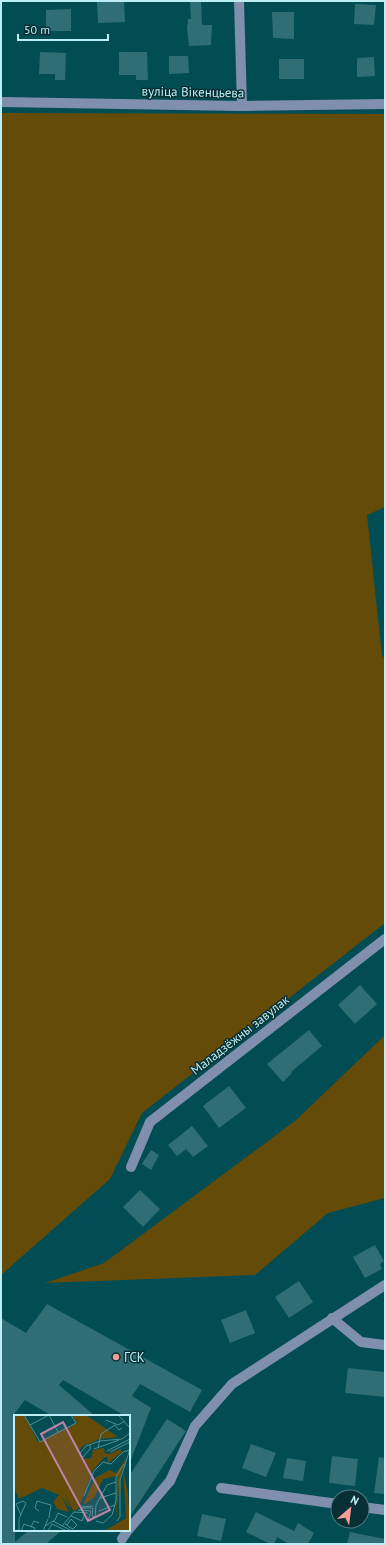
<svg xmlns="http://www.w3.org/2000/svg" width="386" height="1545" font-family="'PT Sans',sans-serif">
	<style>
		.green { fill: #644b08 }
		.building { fill: #2e6e74 }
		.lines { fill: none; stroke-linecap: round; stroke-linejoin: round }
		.minor { stroke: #818fae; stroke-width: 10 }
		.poi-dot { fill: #f59c95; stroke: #083034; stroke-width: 1.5 }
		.labels { text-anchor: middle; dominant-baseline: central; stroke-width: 3; stroke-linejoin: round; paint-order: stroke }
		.street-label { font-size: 13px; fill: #bbeff5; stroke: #083034 }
		.poi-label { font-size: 13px; fill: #bbeff5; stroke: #083034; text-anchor: start }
		.inset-road { fill: none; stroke: #4c8e94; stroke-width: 1 }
		.view { fill: #be84a8; fill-opacity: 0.15; stroke: #be84a8; stroke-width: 2 }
		.inset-edge { fill: none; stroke: #bbeff5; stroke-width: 2 }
	</style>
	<rect width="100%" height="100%" fill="#024d54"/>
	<!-- green -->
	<g class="green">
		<polygon points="1,113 385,114 385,507 367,515 382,656 385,658 385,923 142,1113 110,1179 1,1275"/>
		<polygon points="385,1035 385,1198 328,1213 255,1275 45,1283 104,1263 295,1121"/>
	</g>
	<!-- building -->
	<g class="building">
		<polygon points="124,1 125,22 98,23 97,2"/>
		<polygon points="190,1 201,1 202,25 212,25 211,45 189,46 187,28 188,19 191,19"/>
		<polygon points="355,4 376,5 374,25 354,24"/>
		<polygon points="71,9 71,31 46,31 46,10"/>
		<polygon points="272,12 294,12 294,39 273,38"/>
		<polygon points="40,52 66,53 65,80 55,80 55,74 39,74"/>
		<polygon points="119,52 147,52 148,80 136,80 136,75 119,75"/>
		<polygon points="169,56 188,56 189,73 169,74"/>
		<polygon points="374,57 375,76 357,77 357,58"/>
		<rect x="279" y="59" width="25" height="20"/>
		<polygon points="360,985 377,1004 355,1024 338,1005"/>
		<polygon points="309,1030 322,1046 291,1072 292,1073 283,1082 267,1064"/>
		<polygon points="229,1086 246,1108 219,1128 203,1106"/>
		<polygon points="192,1126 208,1146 193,1157 186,1149 177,1156 168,1145"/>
		<polygon points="151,1150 159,1155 151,1170 142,1164"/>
		<polygon points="140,1190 160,1209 143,1227 123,1207"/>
		<polygon points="375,1245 384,1261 380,1264 382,1269 365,1278 353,1257"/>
		<polygon points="299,1281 313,1302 289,1318 275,1297"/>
		<polygon points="47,1304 202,1390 190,1412 140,1384 132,1396 151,1408 130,1462 129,1416 125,1416 63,1380 59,1385 95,1416 52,1416 25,1400 15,1413 15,1542 29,1530 62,1530 46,1544 1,1544 1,1318 26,1333"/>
		<polygon points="246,1310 255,1333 230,1343 221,1320"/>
		<polygon points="348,1368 385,1372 385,1397 345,1393"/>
		<polygon points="167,1419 186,1431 129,1518 129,1476"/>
		<polygon points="251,1444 276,1453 266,1477 242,1468"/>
		<polygon points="332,1456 358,1459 355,1486 329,1483"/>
		<polygon points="379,1457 385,1458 385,1494 374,1493"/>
		<polygon points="287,1458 306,1461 303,1481 283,1478"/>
		<polygon points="256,1512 294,1531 298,1523 314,1533 308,1544 289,1544 277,1537 274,1544 270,1544 246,1532"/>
		<polygon points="202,1514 226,1519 221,1541 197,1536"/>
		<polygon points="350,1532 385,1539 385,1544 347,1544"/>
	</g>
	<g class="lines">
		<!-- minor -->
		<g class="minor">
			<polyline points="239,1 242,106"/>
			<polyline points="1,102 242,106 385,104"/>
			<polyline points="131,1167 150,1122 385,939"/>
			<polyline points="332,1318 361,1342 385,1345"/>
			<polyline points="221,1488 338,1504"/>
			<polyline points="362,1507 385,1510"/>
			<polyline points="129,1529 170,1481 195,1426 232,1384 385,1285"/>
			<polyline points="122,1539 128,1530"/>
		</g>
	</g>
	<!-- markers -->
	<circle class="poi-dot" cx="116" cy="1357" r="4"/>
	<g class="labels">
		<!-- street labels -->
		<g class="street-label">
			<text transform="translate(193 92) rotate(1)">вуліца Вікенцьева</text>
			<text transform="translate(240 1035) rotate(-38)">Маладзёжны завулак</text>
		</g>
		<!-- poi labels -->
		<g class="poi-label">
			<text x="124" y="1357">ГСК</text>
		</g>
	</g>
	<!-- overview -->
	<g transform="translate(14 1415)">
		<rect width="116" height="116" fill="#024d54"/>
		<path d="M0,0H10L24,27L63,8L58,0H72L104,22L86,24L69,31L64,37L69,44L77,43L79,35L90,33L91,38L95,39L106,34L108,37L94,48L93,41L90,43L79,55L65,92L60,97L51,80L58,97L47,81L55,97L43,94L39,87L45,80L28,73L5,84L0,73ZM113,42L106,63L102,105L103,61L89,64L80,83L69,90L81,63L95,55L102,58ZM109,55L114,78L116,116H90L112,103Z" fill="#644b08"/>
		<path class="inset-road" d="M10,0L26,27L62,8L57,0M35,0L44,17M105,1L116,13M92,5L104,10L111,6M16,10L35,0M84,33L87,19L101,10L105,15L108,13M80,34L105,25M93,36L116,24M96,37L116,27M66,38L72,31L86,26L108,24L116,18M69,42L76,34V30M70,81L80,56L89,47L97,49L109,37L116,35M86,83L102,78M67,92L79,91M66,93H79L78,101L81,102M64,95L77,96L74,106M25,96L21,93L23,86L37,90L35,103M85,96L101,90M57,101L68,106L71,98M81,102L82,90L93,70L102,67M39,106L56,115M82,106L89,108L98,100L102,86V62L110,49M103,106L106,102V65L116,34M51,109L53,110L55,112L59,114L63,110L57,104L53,110M31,111L41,105L44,98L53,102M48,111L60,97L74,98M17,112L20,106L25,108M5,116V104L12,88L9,86L2,89L7,100M7,116L10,109L21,113L19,116M29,116L34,104M34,116L38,109L53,116"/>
		<path class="view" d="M49,7L96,95L74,106L27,19Z"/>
		<rect width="116" height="116" class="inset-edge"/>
	</g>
	<!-- border -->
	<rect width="386" height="1545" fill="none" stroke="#bbeff5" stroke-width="4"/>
	<!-- north arrow -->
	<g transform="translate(350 1509) rotate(28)"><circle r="19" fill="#083034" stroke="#507c81"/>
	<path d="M0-3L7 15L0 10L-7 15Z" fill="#f59c95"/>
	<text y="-6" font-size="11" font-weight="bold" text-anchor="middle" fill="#bbeff5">N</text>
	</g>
	<!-- scale -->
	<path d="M18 34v6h90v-6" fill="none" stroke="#bbeff5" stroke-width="2"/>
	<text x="24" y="34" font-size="12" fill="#bbeff5" stroke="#083034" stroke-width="3" paint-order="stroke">50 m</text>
</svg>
